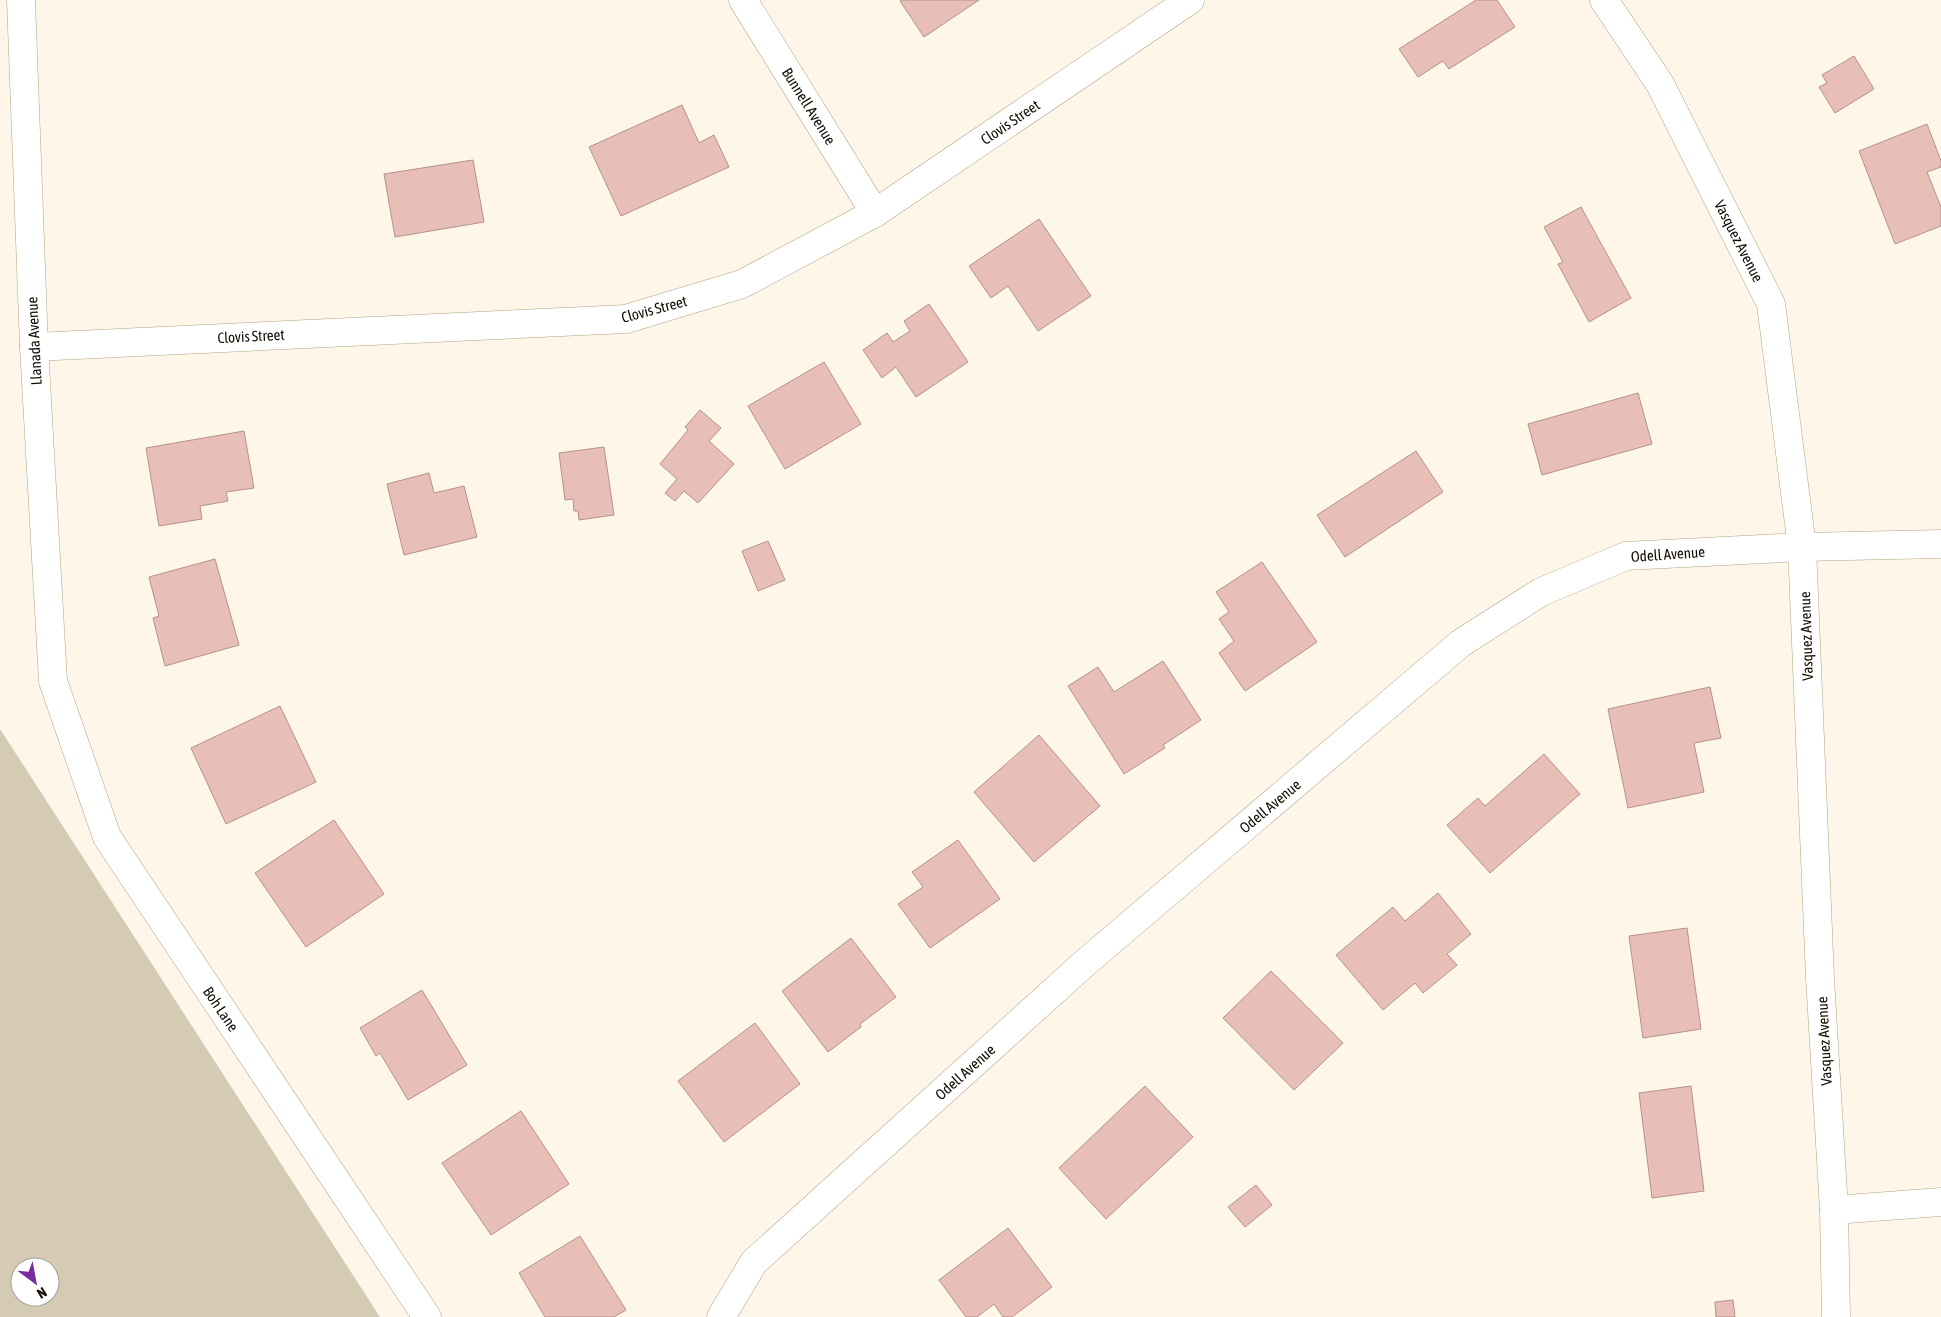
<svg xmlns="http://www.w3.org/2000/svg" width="1941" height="1317" font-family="'Asap Condensed',sans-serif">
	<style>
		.green { fill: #d5cab4; fill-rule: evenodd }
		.building { fill: #e7bfb7; stroke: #b79189 }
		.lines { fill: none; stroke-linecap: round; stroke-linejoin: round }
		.street-casing { stroke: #b3a383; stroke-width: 29 }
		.street { stroke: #fff; stroke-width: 28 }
		.labels { text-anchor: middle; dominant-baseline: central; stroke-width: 4; stroke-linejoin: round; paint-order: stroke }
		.street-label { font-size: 15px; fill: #130d03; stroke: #fff }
	</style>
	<rect width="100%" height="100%" fill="#fdf6e9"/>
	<!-- green -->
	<path class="green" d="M0,729L380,1317H0ZM20,1267H50V1297H20Z"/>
	<!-- building -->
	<g class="building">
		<polygon points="902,0 979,0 924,37 900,1"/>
		<polygon points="1476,0 1497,0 1515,27 1449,69 1443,61 1418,77 1399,49"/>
		<polygon points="1854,56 1874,89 1835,113 1819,87 1827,83 1822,75"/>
		<polygon points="682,105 699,143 714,135 729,167 621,216 589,147"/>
		<polygon points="1927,124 1941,161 1941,167 1927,172 1941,207 1941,226 1895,244 1859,151"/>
		<polygon points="473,160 484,222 395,237 384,174"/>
		<polygon points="1581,207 1631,298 1589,322 1558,264 1563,262 1544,227"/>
		<polygon points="1039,219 1091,296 1038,331 1008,286 991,298 969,266"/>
		<polygon points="929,304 968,362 916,397 896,367 882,378 863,350 887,333 893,342 910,331 904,321"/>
		<polygon points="824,362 861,424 785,469 748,406"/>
		<polygon points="1638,393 1652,444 1542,475 1528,424"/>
		<polygon points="700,410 721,428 709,441 734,464 698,503 684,491 675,501 665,493 677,479 660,464 688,430 685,427"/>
		<polygon points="244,431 254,488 226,492 228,501 200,506 202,519 159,526 146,448"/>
		<polygon points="604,447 614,515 579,520 578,511 574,511 573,499 565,500 559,453"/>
		<polygon points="1416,451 1443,492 1345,557 1317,515"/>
		<polygon points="429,473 434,493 464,486 477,537 404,555 387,484"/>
		<polygon points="768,541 785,580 758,591 742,551"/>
		<polygon points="215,559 239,645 165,666 153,618 159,616 149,577"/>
		<polygon points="1262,562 1317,642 1245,691 1219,653 1234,641 1219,619 1229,612 1216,592"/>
		<polygon points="1163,661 1201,720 1163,745 1165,748 1124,774 1068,686 1098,667 1114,692"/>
		<polygon points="1710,687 1721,738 1694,743 1704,792 1628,808 1608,709"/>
		<polygon points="280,706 316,782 226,824 191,748"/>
		<polygon points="1039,735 1100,806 1034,862 974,792"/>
		<polygon points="1544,754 1580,794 1490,873 1447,825 1478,798 1485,806"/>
		<polygon points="334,820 384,894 306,947 255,873"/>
		<polygon points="958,840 1000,899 930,948 898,904 923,887 912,872"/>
		<polygon points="1438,893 1471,934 1447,954 1457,965 1423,993 1415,983 1383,1010 1336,955 1393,907 1405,921"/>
		<polygon points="1687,928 1701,1029 1643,1038 1629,936"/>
		<polygon points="851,938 896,997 860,1024 861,1027 828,1052 782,991"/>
		<polygon points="1271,971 1343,1043 1294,1090 1223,1018"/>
		<polygon points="422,990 467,1065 408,1100 380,1053 376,1056 360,1028"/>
		<polygon points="755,1023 800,1084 724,1142 678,1081"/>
		<polygon points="1145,1086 1193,1137 1106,1219 1059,1168"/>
		<polygon points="1691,1086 1704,1191 1652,1198 1639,1093"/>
		<polygon points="521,1111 569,1184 491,1235 442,1163"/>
		<polygon points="1256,1185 1272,1205 1245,1227 1228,1207"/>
		<polygon points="1008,1228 1052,1287 1012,1317 1003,1317 994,1304 977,1317 966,1317 939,1280"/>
		<polygon points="580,1236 626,1310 614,1317 545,1317 519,1273"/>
		<polygon points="1733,1300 1735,1317 1716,1317 1715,1302"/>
	</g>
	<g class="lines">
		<!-- street casing -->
		<g class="street-casing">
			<g id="street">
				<polyline points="21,0 34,347 53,681 107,837 427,1317"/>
				<polyline points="743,0 875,213"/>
				<polyline points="1604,0 1660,84 1771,304 1802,547 1820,978 1834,1210 1836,1317"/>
				<polyline points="34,347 626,319 742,284 875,213 1190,0"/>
				<polyline points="1834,1210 1941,1202"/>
				<polyline points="721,1317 754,1262 1086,962 1461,643 1541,592 1626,556 1802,547 1941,544"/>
			</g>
		</g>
		<!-- street -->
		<use href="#street" class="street"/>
	</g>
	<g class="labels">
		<!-- street labels -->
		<g class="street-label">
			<text transform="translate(809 106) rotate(58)">Bunnell Avenue</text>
			<text transform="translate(1010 122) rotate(-34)">Clovis Street</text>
			<text transform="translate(1739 241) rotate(63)">Vasquez Avenue</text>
			<text transform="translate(654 309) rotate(-15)">Clovis Street</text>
			<text transform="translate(251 336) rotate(-3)">Clovis Street</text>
			<text transform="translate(34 341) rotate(-93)">Llanada Avenue</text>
			<text transform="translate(1668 554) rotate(-4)">Odell Avenue</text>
			<text transform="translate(1806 636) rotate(-92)">Vasquez Avenue</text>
			<text transform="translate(1270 806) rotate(-40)">Odell Avenue</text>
			<text transform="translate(221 1009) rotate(56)">Boh Lane</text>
			<text transform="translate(1824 1041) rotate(-93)">Vasquez Avenue</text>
			<text transform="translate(965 1072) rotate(-42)">Odell Avenue</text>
		</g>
	</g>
	<!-- north arrow -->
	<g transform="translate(35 1282) rotate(148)"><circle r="24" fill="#ffffff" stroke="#a19e9a"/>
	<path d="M0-4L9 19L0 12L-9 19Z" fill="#782c9d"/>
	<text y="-8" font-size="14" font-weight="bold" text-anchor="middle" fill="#130d03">N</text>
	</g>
</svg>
